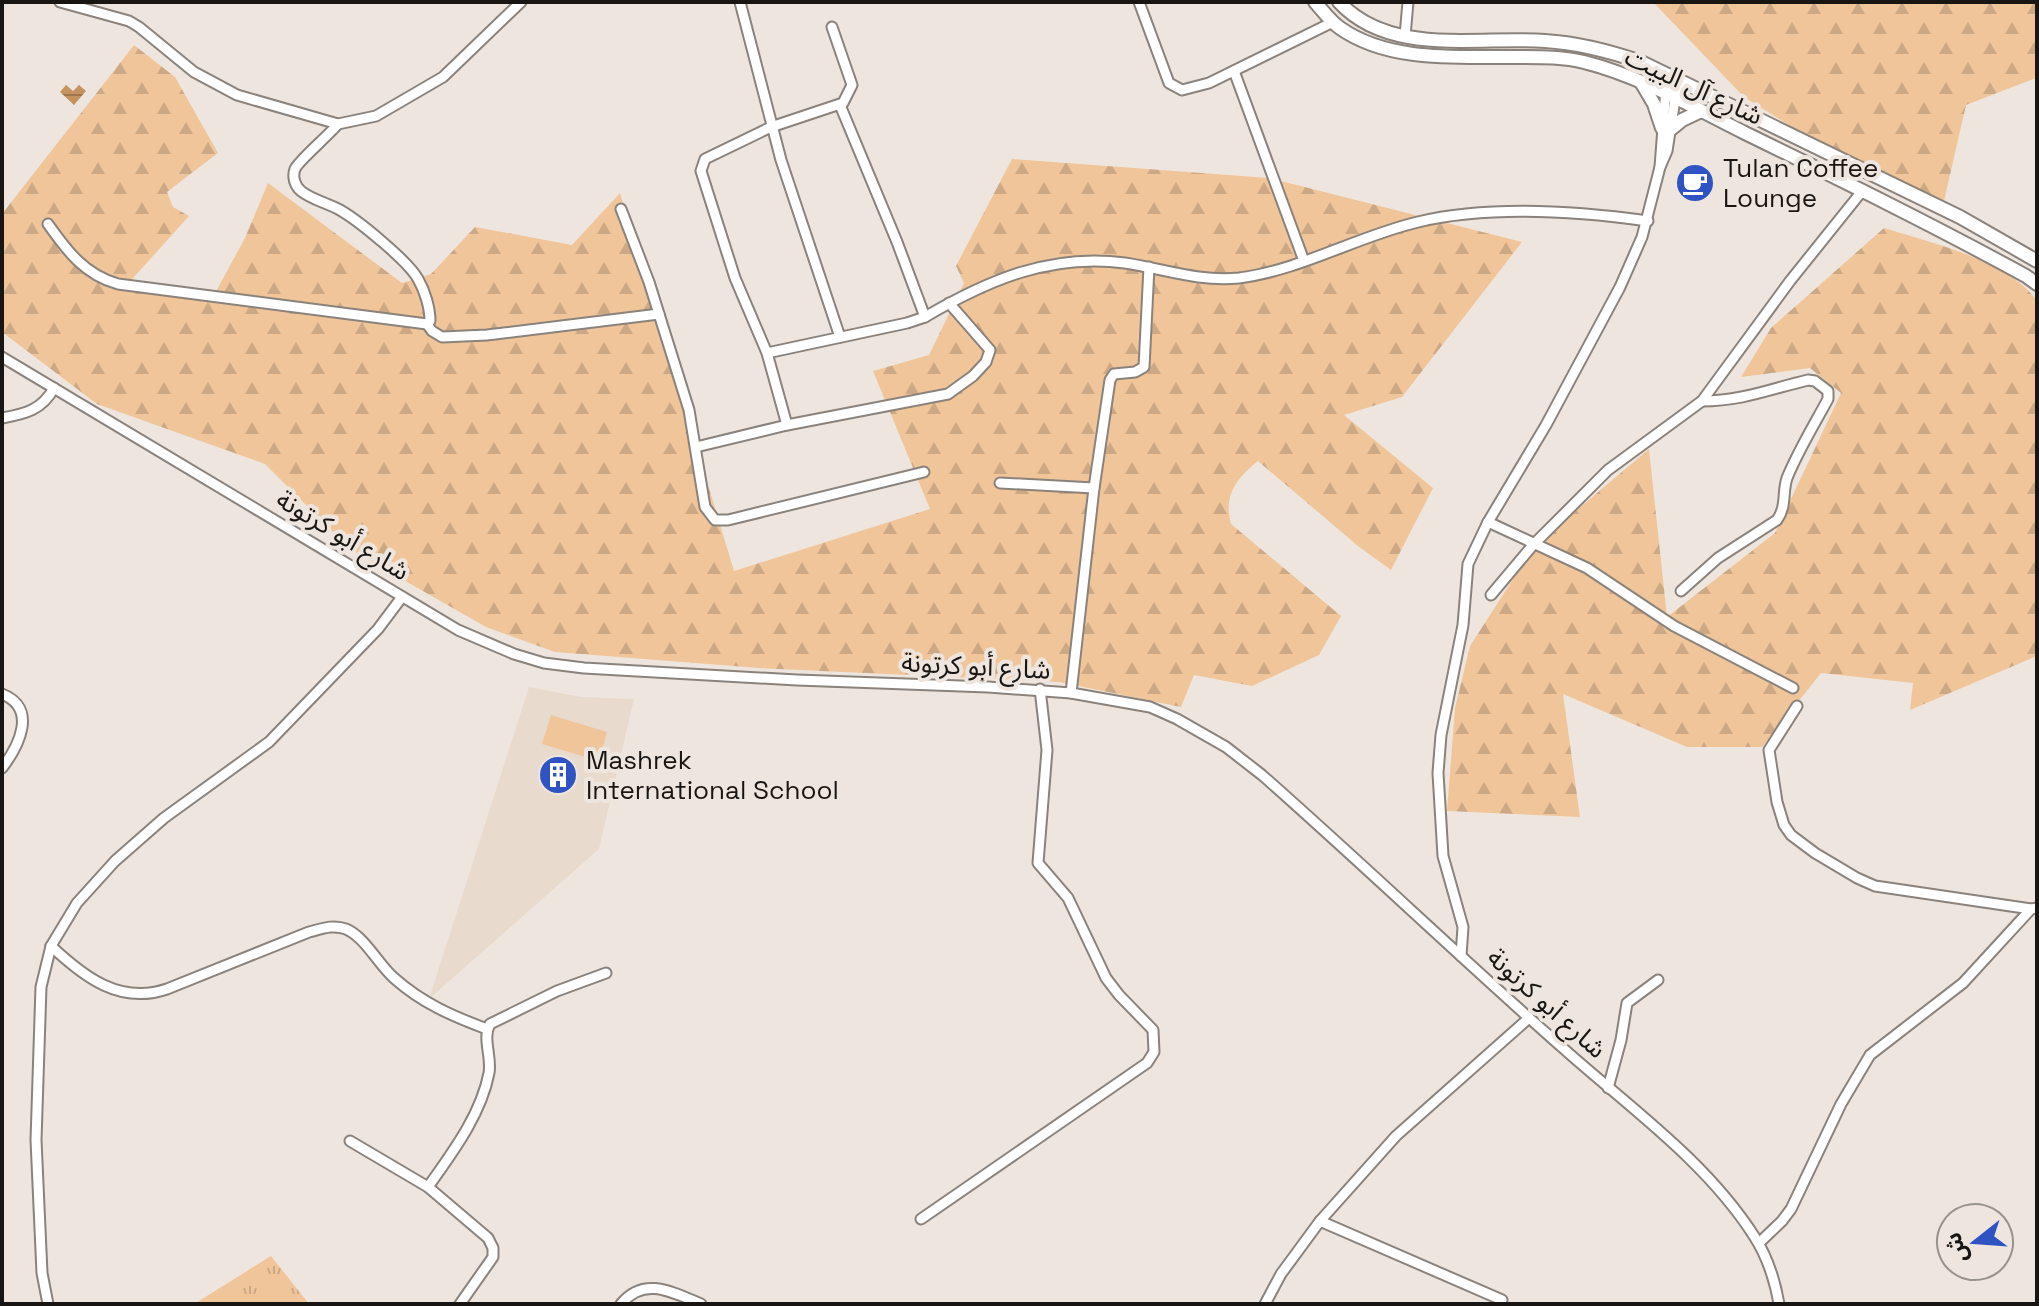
<svg xmlns="http://www.w3.org/2000/svg" width="2039" height="1306" font-family="'Space Grotesk','Noto Sans Arabic',sans-serif">
	<style>
		.built { fill: #e8dacc }
		.forest { fill: url(#forest-firs) }
		.park { fill: url(#park-tufts) }
		.pitch { fill: #f0c59a }
		.water { fill: url(#water-rules) }
		.lines { fill: none; stroke-linecap: round; stroke-linejoin: round }
		.street-casing { stroke: #8a827b; stroke-width: 13 }
		.secondary-casing { stroke: #8a827b; stroke-width: 16 }
		.street { stroke: #fff; stroke-width: 9 }
		.secondary { stroke: #fff; stroke-width: 12 }
		.labels { text-anchor: middle; dominant-baseline: central; stroke-width: 8; stroke-linejoin: round; paint-order: stroke }
		.street-label { font-size: 26px; fill: #181512; stroke: #eee6de }
		.poi-label { font-size: 26px; fill: #181512; stroke: #eee6de; text-anchor: start }
	</style>
	<defs>
		<pattern id="forest-firs" width="22" height="20" patternUnits="userSpaceOnUse" patternTransform="scale(2)"><rect width="22" height="20" fill="#f0c59a"/><path d="M5 1l3.5 6h-7zM16 11l3.5 6h-7z" fill="#cda884"/></pattern>
		<pattern id="park-tufts" width="24" height="20" patternUnits="userSpaceOnUse" patternTransform="scale(2)"><rect width="24" height="20" fill="#f0c59a"/><path d="M3 7l-1-3M5 7V3M7 7l1-3M15 17l-1-3M17 17v-4M19 17l1-3" fill="none" stroke="#cda884"/></pattern>
		<pattern id="water-rules" width="6" height="5" patternUnits="userSpaceOnUse" patternTransform="scale(2)"><rect width="6" height="5" fill="#c5935f"/><path d="M0 2.5h6" fill="none" stroke="#9f774d"/></pattern>
	</defs>
	<rect width="100%" height="100%" fill="#eee6de"/>
	<!-- built -->
	<polygon class="built" points="529,687 581,697 634,699 599,849 429,999"/>
	<!-- forest -->
	<g class="forest">
		<polygon points="1653,2 2037,2 2036,78 1966,105 1944,201 1834,153 1744,97"/>
		<path d="M134,45L175,77L218,153L167,192L173,207L189,216L126,286L214,295L245,238L268,183L402,283L431,274L475,227L572,245L620,193L734,571L930,509L873,371L929,355L964,283L956,266L1012,159L1269,178L1522,242L1402,397L1344,415L1433,488L1391,570L1358,546L1258,461C1237,478 1223,495 1231,524L1341,616L1319,655L1252,686L1194,675L1181,707L1059,682L759,668L555,652L486,627L351,550L265,464L97,404L2,332V214Z"/>
		<path d="M1884,228C1929,242 2010,261 2037,301V656L1910,710L1913,683L1821,673L1762,747H1687L1563,694L1580,817L1447,811L1455,708L1470,646L1526,559L1578,509L1649,449L1667,617L1775,533L1841,393L1810,368L1741,377L1771,328Z"/>
	</g>
	<!-- park -->
	<polygon class="park" points="271,1256 309,1304 194,1304"/>
	<!-- pitch -->
	<polygon class="pitch" points="551,715 607,732 599,761 542,744"/>
	<!-- water -->
	<polygon class="water" points="66,85 73,91 79,85 86,91 74,105 60,92"/>
	<g class="lines">
		<!-- street casing -->
		<g class="street-casing">
			<g id="street">
				<polyline points="60,2 129,21 139,27 194,72 237,95 338,124 376,116 443,77 521,2"/>
				<polyline points="740,2 781,160 840,337"/>
				<polyline points="1139,2 1169,83 1182,90 1209,83 1333,22"/>
				<polyline points="1405,36 1408,2"/>
				<polyline points="1234,71 1304,261"/>
				<polyline points="1660,167 1667,151 1678,80"/>
				<polyline points="621,209 649,282 689,410 705,507 715,520 728,520 924,472"/>
				<path d="M48,224C67,251 85,275 118,284L427,324L430,321C430,308 425,291 418,279C408,261 359,221 340,210C328,203 312,200 301,191C295,186 292,177 295,169C298,161 329,135 338,124"/>
				<path d="M925,317C988,280 1051,253 1125,263C1164,269 1199,282 1239,278C1301,270 1358,236 1418,222C1489,205 1576,211 1648,221"/>
				<polyline points="427,324 432,331 442,337 487,335 659,314"/>
				<polyline points="767,353 907,323 925,317 897,242 840,105"/>
				<path d="M2,357L458,630L514,654L544,663L584,668L797,680L988,687L1071,693L1150,707L1177,719L1226,747L1262,775C1364,865 1462,959 1564,1049C1629,1107 1706,1161 1754,1236C1767,1256 1775,1281 1779,1304"/>
				<path d="M2,418C25,414 42,410 54,388"/>
				<polyline points="787,425 767,353 735,278 701,171 705,159 771,127 843,103 852,85 832,27"/>
				<polyline points="696,447 787,425 948,394 973,376 986,362 990,350 949,303"/>
				<polyline points="1000,483 1094,488"/>
				<polyline points="1488,522 1587,568 1674,626 1793,688"/>
				<path d="M1681,591L1718,558L1777,520C1787,506 1782,493 1787,478C1798,451 1814,425 1828,399V391L1815,381L1808,380C1770,389 1742,401 1702,401"/>
				<polyline points="1491,595 1533,545 1608,470 1702,401 1790,281 1863,190"/>
				<polyline points="1071,693 1094,488 1110,380 1114,374 1135,372 1144,367 1149,267"/>
				<path d="M2,694C38,708 19,746 2,768"/>
				<polyline points="1797,706 1769,750 1777,802 1784,825 1791,835 1815,853 1857,878 1875,886 2031,909"/>
				<path d="M51,946C84,977 120,1005 167,989L309,932C321,929 333,924 346,929C365,937 378,964 394,978C422,1003 452,1016 487,1029"/>
				<polyline points="1461,956 1463,927 1443,856 1438,773 1441,735 1463,625 1468,564 1488,522 1546,425 1620,287 1642,237 1660,167 1667,75"/>
				<polyline points="1608,1088 1621,1040 1627,1003 1658,980"/>
				<polyline points="350,1141 428,1187 488,1238 493,1248 493,1257 460,1304"/>
				<path d="M428,1187C452,1153 481,1115 489,1073C492,1057 482,1038 490,1024L557,991L606,973"/>
				<polyline points="921,1219 1147,1063 1154,1052 1153,1030 1119,995 1106,978 1068,898 1038,863 1047,750 1040,689"/>
				<polyline points="1320,1221 1502,1300"/>
				<polyline points="1759,1243 1782,1221 1791,1209 1841,1104 1870,1055 1963,983 2031,909 2037,908"/>
				<polyline points="48,1304 42,1273 36,1140 41,987 51,946 77,903 115,861 164,818 269,742 378,629 402,597"/>
				<path d="M621,1304C644,1276 672,1292 701,1304"/>
				<polyline points="1265,1304 1281,1274 1320,1221 1396,1136 1529,1018"/>
			</g>
		</g>
		<!-- secondary casing -->
		<g class="secondary-casing">
			<g id="secondary">
				<path d="M1315,2C1323,11 1330,21 1340,28C1391,64 1464,56 1523,57C1543,57 1564,57 1584,62C1640,76 1693,107 1745,133C1839,179 1933,225 2026,276L2037,284"/>
				<path d="M1339,2C1390,57 1478,36 1545,41C1578,43 1609,51 1641,62L1960,217L2037,261"/>
				<polyline points="1641,82 1654,104 1662,128"/>
				<polyline points="1671,129 1682,120 1701,111"/>
			</g>
		</g>
		<!-- street -->
		<use href="#street" class="street"/>
		<!-- secondary -->
		<use href="#secondary" class="secondary"/>
	</g>
	<!-- icons -->
	<defs>
		<g id="cafe-disc" transform="scale(2)"><circle r="9.5" fill="#2f53c3" stroke="#eee6de"/><path d="M-5.5-4.5H6V0H3Q3 3.5 0 3.5H-2.5Q-5.5 3.5-5.5 0ZM3-3.2v2h1.7v-2ZM-6 4.5H4V6H-6Z" fill="#fff"/></g>
		<g id="building-disc" transform="scale(2)"><circle r="9.5" fill="#2f53c3" stroke="#eee6de"/><path d="M-4-6H4V6H1V3H-1V6H-4ZM-2.5-4.3h1.7v1.8h-1.7ZM.8-4.3h1.7v1.8H.8ZM-2.5-1h1.7V.8h-1.7ZM.8-1h1.7V.8H.8Z" fill="#fff"/></g>
	</defs>
	<g fill-rule="evenodd">
		<use href="#cafe-disc" x="1695" y="183"/>
		<use href="#building-disc" x="558" y="775"/>
	</g>
	<g class="labels">
		<!-- street labels -->
		<g class="street-label">
			<text transform="translate(1694 86) rotate(25)">شارع آل البيت</text>
			<text transform="translate(343 535) rotate(31)">شارع أبو كرتونة</text>
			<text transform="translate(976 666) rotate(3)">شارع أبو كرتونة</text>
			<text transform="translate(1547 1003) rotate(42)">شارع أبو كرتونة</text>
		</g>
		<!-- poi labels -->
		<g class="poi-label">
			<text x="1723" y="168">Tulan Coffee<tspan x="1723" dy="30">Lounge</tspan></text>
			<text x="586" y="760">Mashrek<tspan x="586" dy="30">International School</tspan></text>
		</g>
	</g>
	<!-- border -->
	<rect width="2039" height="1306" fill="none" stroke="#181512" stroke-width="8"/>
	<!-- north arrow -->
	<g transform="translate(1975 1242) rotate(253)"><circle r="38" fill="#eee6de" stroke="#98928c" stroke-width="2"/>
	<path d="M0-6L14 30L0 20L-14 30Z" fill="#2f53c3"/>
	<text y="-12" font-size="22" font-weight="bold" text-anchor="middle" fill="#181512">ش</text>
	</g>
</svg>
